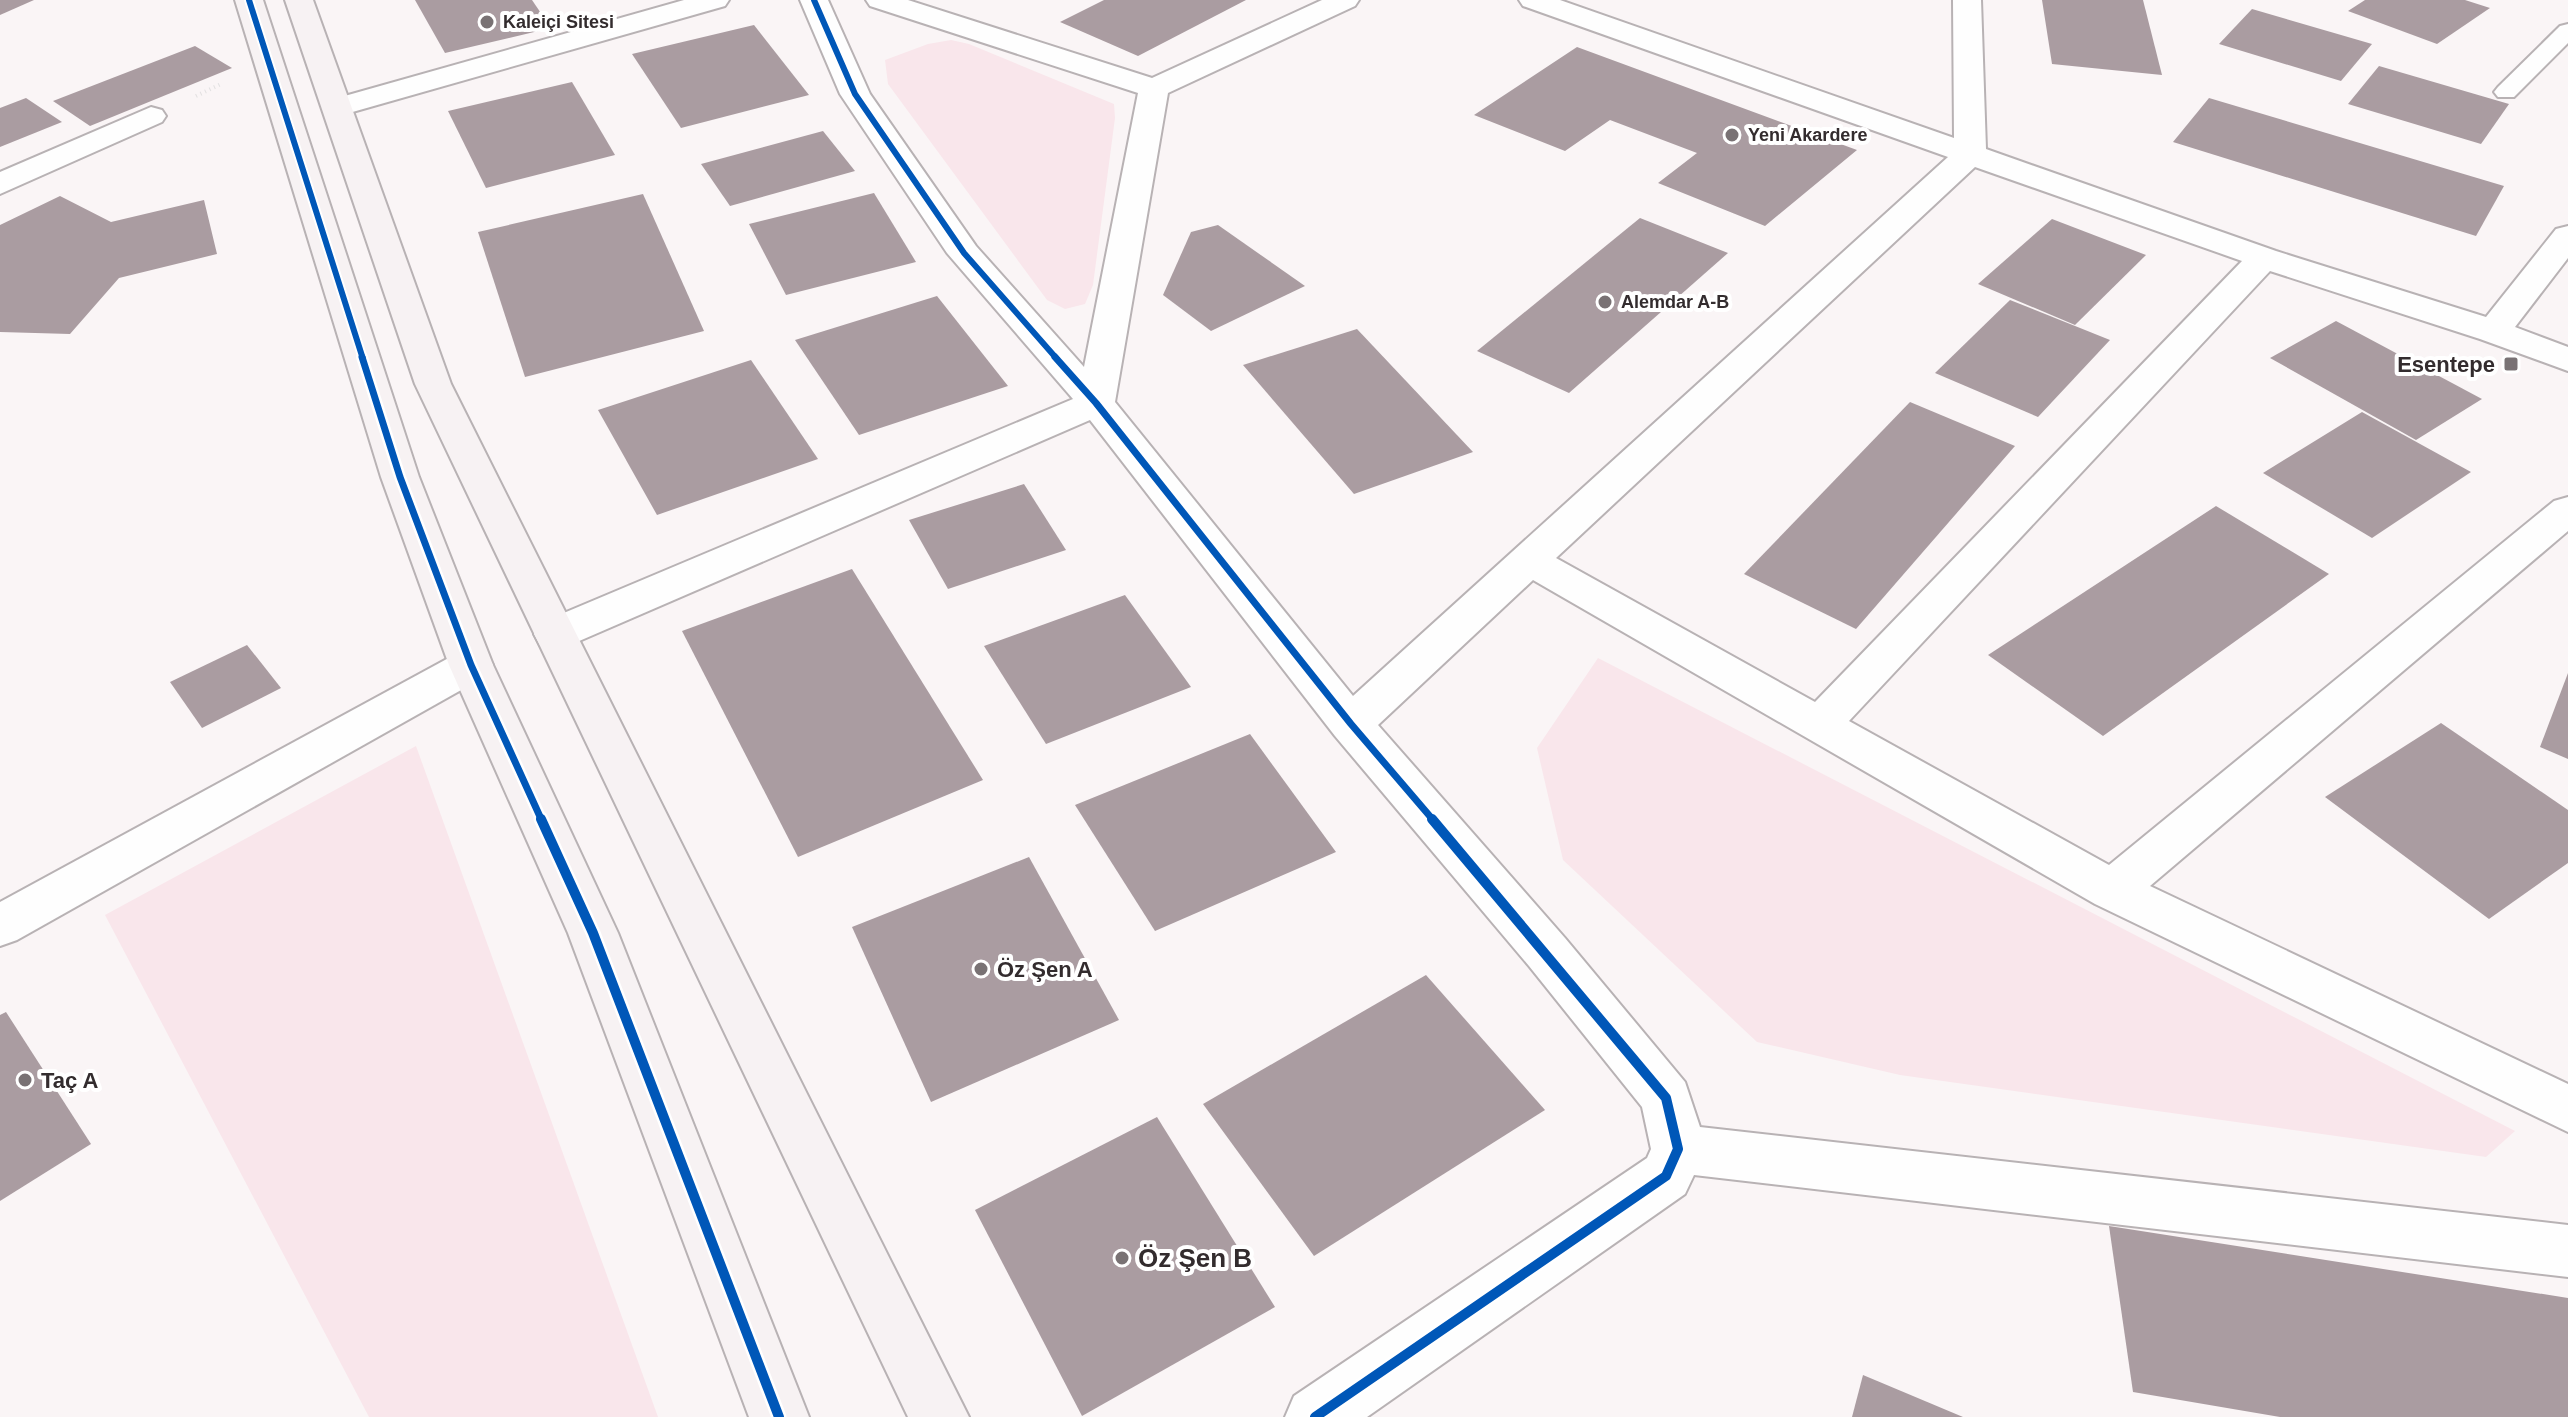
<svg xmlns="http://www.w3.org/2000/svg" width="2568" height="1417" font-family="Helvetica,sans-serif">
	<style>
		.green { fill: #f9e6eb }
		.building { fill: #aa9ca1 }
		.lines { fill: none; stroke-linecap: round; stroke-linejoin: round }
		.lane-casing { stroke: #b8b2b4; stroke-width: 4 }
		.street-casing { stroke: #b8b2b4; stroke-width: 4 }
		.secondary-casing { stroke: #b8b2b4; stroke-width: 4 }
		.path { stroke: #e2e0e1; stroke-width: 4; stroke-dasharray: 1 4; stroke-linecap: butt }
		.lane { fill: #fefefe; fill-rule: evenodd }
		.street { fill: #fefefe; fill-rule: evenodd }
		.secondary { fill: #f7f2f3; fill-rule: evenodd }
		.cycleway-far2-casing { stroke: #fff; stroke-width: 10 }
		.cycleway-far1-casing { stroke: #fff; stroke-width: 12 }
		.cycleway-casing { stroke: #fff; stroke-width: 15 }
		.cycleway-far2 { stroke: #0057b8; stroke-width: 6 }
		.cycleway-far1 { stroke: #0057b8; stroke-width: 7 }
		.cycleway { stroke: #0057b8; stroke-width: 10 }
		.poi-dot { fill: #797274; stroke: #fff; stroke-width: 3 }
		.labels { text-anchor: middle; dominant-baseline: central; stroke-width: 8; stroke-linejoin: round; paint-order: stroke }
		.far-poi-label { font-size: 18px; font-weight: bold; fill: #332c2e; stroke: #fff; text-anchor: start }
		.poi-label { font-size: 22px; font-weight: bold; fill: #332c2e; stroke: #fff; text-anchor: start }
		.near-poi-label { font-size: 26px; font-weight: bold; fill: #332c2e; stroke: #fff; text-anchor: start }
	</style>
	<rect width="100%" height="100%" fill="#faf5f6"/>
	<!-- green -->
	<g class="green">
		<polygon points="951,40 969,44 1114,104 1115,118 1093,285 1085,304 1065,309 1047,300 888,84 885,60 928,44"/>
		<polygon points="1598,658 2515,1131 2486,1157 1900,1075 1757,1042 1563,860 1537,748"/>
		<polygon points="416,746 658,1417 369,1417 105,915"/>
	</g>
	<!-- building -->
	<g class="building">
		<polygon points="0,0 34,0 0,15"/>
		<polygon points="415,0 532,0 551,28 445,53"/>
		<polygon points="1104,0 1246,0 1138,56 1060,22"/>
		<polygon points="2042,0 2143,0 2162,75 2052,64"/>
		<polygon points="2365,0 2465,0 2490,8 2437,44 2348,11"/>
		<polygon points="2252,9 2372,44 2341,81 2219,44"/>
		<polygon points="754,25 809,95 681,128 632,54"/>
		<polygon points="195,46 232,68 90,126 53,101"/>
		<polygon points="1577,47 1857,150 1765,226 1658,183 1697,153 1610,120 1565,151 1474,115"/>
		<polygon points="2379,66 2509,104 2481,144 2348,104"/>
		<polygon points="572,82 615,155 486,188 448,111"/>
		<polygon points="26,98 62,122 0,147 0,108"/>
		<polygon points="2209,98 2504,186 2476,236 2173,142"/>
		<polygon points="823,131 855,171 730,206 701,164"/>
		<polygon points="874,193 916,262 786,295 749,224"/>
		<polygon points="643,194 704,331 525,377 478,232"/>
		<polygon points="60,196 111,222 204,200 217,254 119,278 70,334 0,332 0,225"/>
		<polygon points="1640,218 1728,253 1569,393 1477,351"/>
		<polygon points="2052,219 2146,255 2075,325 1978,284"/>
		<polygon points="1218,225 1305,286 1211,331 1163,295 1191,232"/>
		<polygon points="937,296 1008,386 859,435 795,340"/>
		<polygon points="2010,300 2110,340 2038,417 1935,373"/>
		<polygon points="2336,321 2482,399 2416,440 2270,358"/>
		<polygon points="1357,329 1473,452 1354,494 1243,365"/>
		<polygon points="751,360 818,459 657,515 598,410"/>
		<polygon points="1910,402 2015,446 1856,629 1744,574"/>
		<polygon points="2362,412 2471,472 2372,538 2263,473"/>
		<polygon points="1024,484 1066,550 948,589 909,520"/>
		<polygon points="2216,506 2329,574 2103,736 1988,655"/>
		<polygon points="852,569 983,780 798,857 682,631"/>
		<polygon points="1125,595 1191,687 1046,744 984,646"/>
		<polygon points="247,645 281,688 202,728 170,682"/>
		<polygon points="2568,673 2568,759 2540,747"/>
		<polygon points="2441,723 2568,810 2568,863 2489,919 2325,797"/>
		<polygon points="1250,734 1336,852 1155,931 1075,805"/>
		<polygon points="1029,857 1119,1020 931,1102 852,927"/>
		<polygon points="1426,975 1545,1110 1314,1256 1203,1104"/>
		<polygon points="6,1012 91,1144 0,1201 0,1015"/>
		<polygon points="1157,1117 1275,1307 1082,1416 975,1210"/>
		<polygon points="2109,1226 2568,1298 2568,1417 2280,1417 2133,1392"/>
		<polygon points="1863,1375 1963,1417 1852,1417"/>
	</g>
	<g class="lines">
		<!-- lane casing -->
		<g class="lane-casing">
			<polygon id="lane" points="2568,24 2568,43 2514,97 2498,97 2494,92 2498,87 2560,26"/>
		</g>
		<!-- street casing -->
		<g class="street-casing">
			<g id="street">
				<polygon points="684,0 729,0 725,6 349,113 338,116 327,113 323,107 327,101"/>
				<path d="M800,0H828L870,94L976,246L1084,367L1138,93L870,6L866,0H908L1152,78L1322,0H1359L1355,6L1168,93L1115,402L1353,696L1948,157L1523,6L1519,0H1560L1954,138L1953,0H1981L1986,149L2276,251L2486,317L2556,229L2568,226V258L2515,327L2568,347V371L2480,339L2270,271L1849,721L2109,865L2554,501L2568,497V531L2150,886L2568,1084V1132L2095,904L1533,580L1378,725L1565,938L1685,1082L1700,1127L2568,1225V1277L1694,1175L1685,1194L1367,1417H1285L1294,1396L1647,1158L1651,1149L1642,1107L1529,966L1335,736L1090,420L570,645L555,649L540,645L534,634L540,623L1073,399L947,253L840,94ZM1975,167L2242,261L1815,702L1556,558Z"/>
				<polygon points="151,107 162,110 166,116 162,122 0,194 0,172"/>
				<polygon points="471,650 486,654 493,665 486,676 17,940 0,946 0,902 456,654"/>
			</g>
		</g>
		<!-- secondary casing -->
		<g class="secondary-casing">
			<g id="secondary">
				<polygon points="235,0 263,0 419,477 493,665 618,933 809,1417 749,1417 568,933 449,665 381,477"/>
				<polygon points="285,0 313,0 451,384 969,1417 908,1417 415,384"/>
			</g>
		</g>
		<!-- path -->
		<polyline class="path" points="196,96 223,83"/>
		<!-- lane -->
		<use href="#lane" class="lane"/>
		<!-- street -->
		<use href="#street" class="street"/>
		<!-- secondary -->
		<use href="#secondary" class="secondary"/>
		<!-- cycleway-far2 casing -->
		<g class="cycleway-far2-casing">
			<g id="cycleway-far2">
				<polyline points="249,0 363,359"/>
				<polyline points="814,0 855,94 964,253 1057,359"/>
			</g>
		</g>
		<!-- cycleway-far1 casing -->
		<g class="cycleway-far1-casing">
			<g id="cycleway-far1">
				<polyline points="362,357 400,477 471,665 542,821"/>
				<polyline points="1055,357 1096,403 1351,724 1434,821"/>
			</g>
		</g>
		<!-- cycleway casing -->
		<g class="cycleway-casing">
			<g id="cycleway">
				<polyline points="541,819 593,933 779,1417"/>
				<polyline points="1315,1417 1666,1176 1678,1149 1666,1098 1432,819"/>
			</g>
		</g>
		<!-- cycleway-far2 -->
		<use href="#cycleway-far2" class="cycleway-far2"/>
		<!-- cycleway-far1 -->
		<use href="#cycleway-far1" class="cycleway-far1"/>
		<!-- cycleway -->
		<use href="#cycleway" class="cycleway"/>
	</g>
	<!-- markers -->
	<g class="poi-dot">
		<circle cx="487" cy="22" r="8"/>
		<circle cx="1732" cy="135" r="8"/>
		<circle cx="1605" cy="302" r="8"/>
		<rect x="2503" y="356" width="16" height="16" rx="4"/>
		<circle cx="981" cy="969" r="8"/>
		<circle cx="25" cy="1080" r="8"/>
		<circle cx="1122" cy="1258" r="8"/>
	</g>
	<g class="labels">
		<!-- far-poi labels -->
		<g class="far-poi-label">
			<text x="503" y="22">Kaleiçi Sitesi</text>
			<text x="1748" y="135">Yeni Akardere</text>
			<text x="1621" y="302">Alemdar A-B</text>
		</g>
		<!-- poi labels -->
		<g class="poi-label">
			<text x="2495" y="364" text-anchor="end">Esentepe</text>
			<text x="997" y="969">Öz Şen A</text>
			<text x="41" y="1080">Taç A</text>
		</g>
		<!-- near-poi labels -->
		<g class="near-poi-label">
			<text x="1138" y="1258">Öz Şen B</text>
		</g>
	</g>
</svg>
